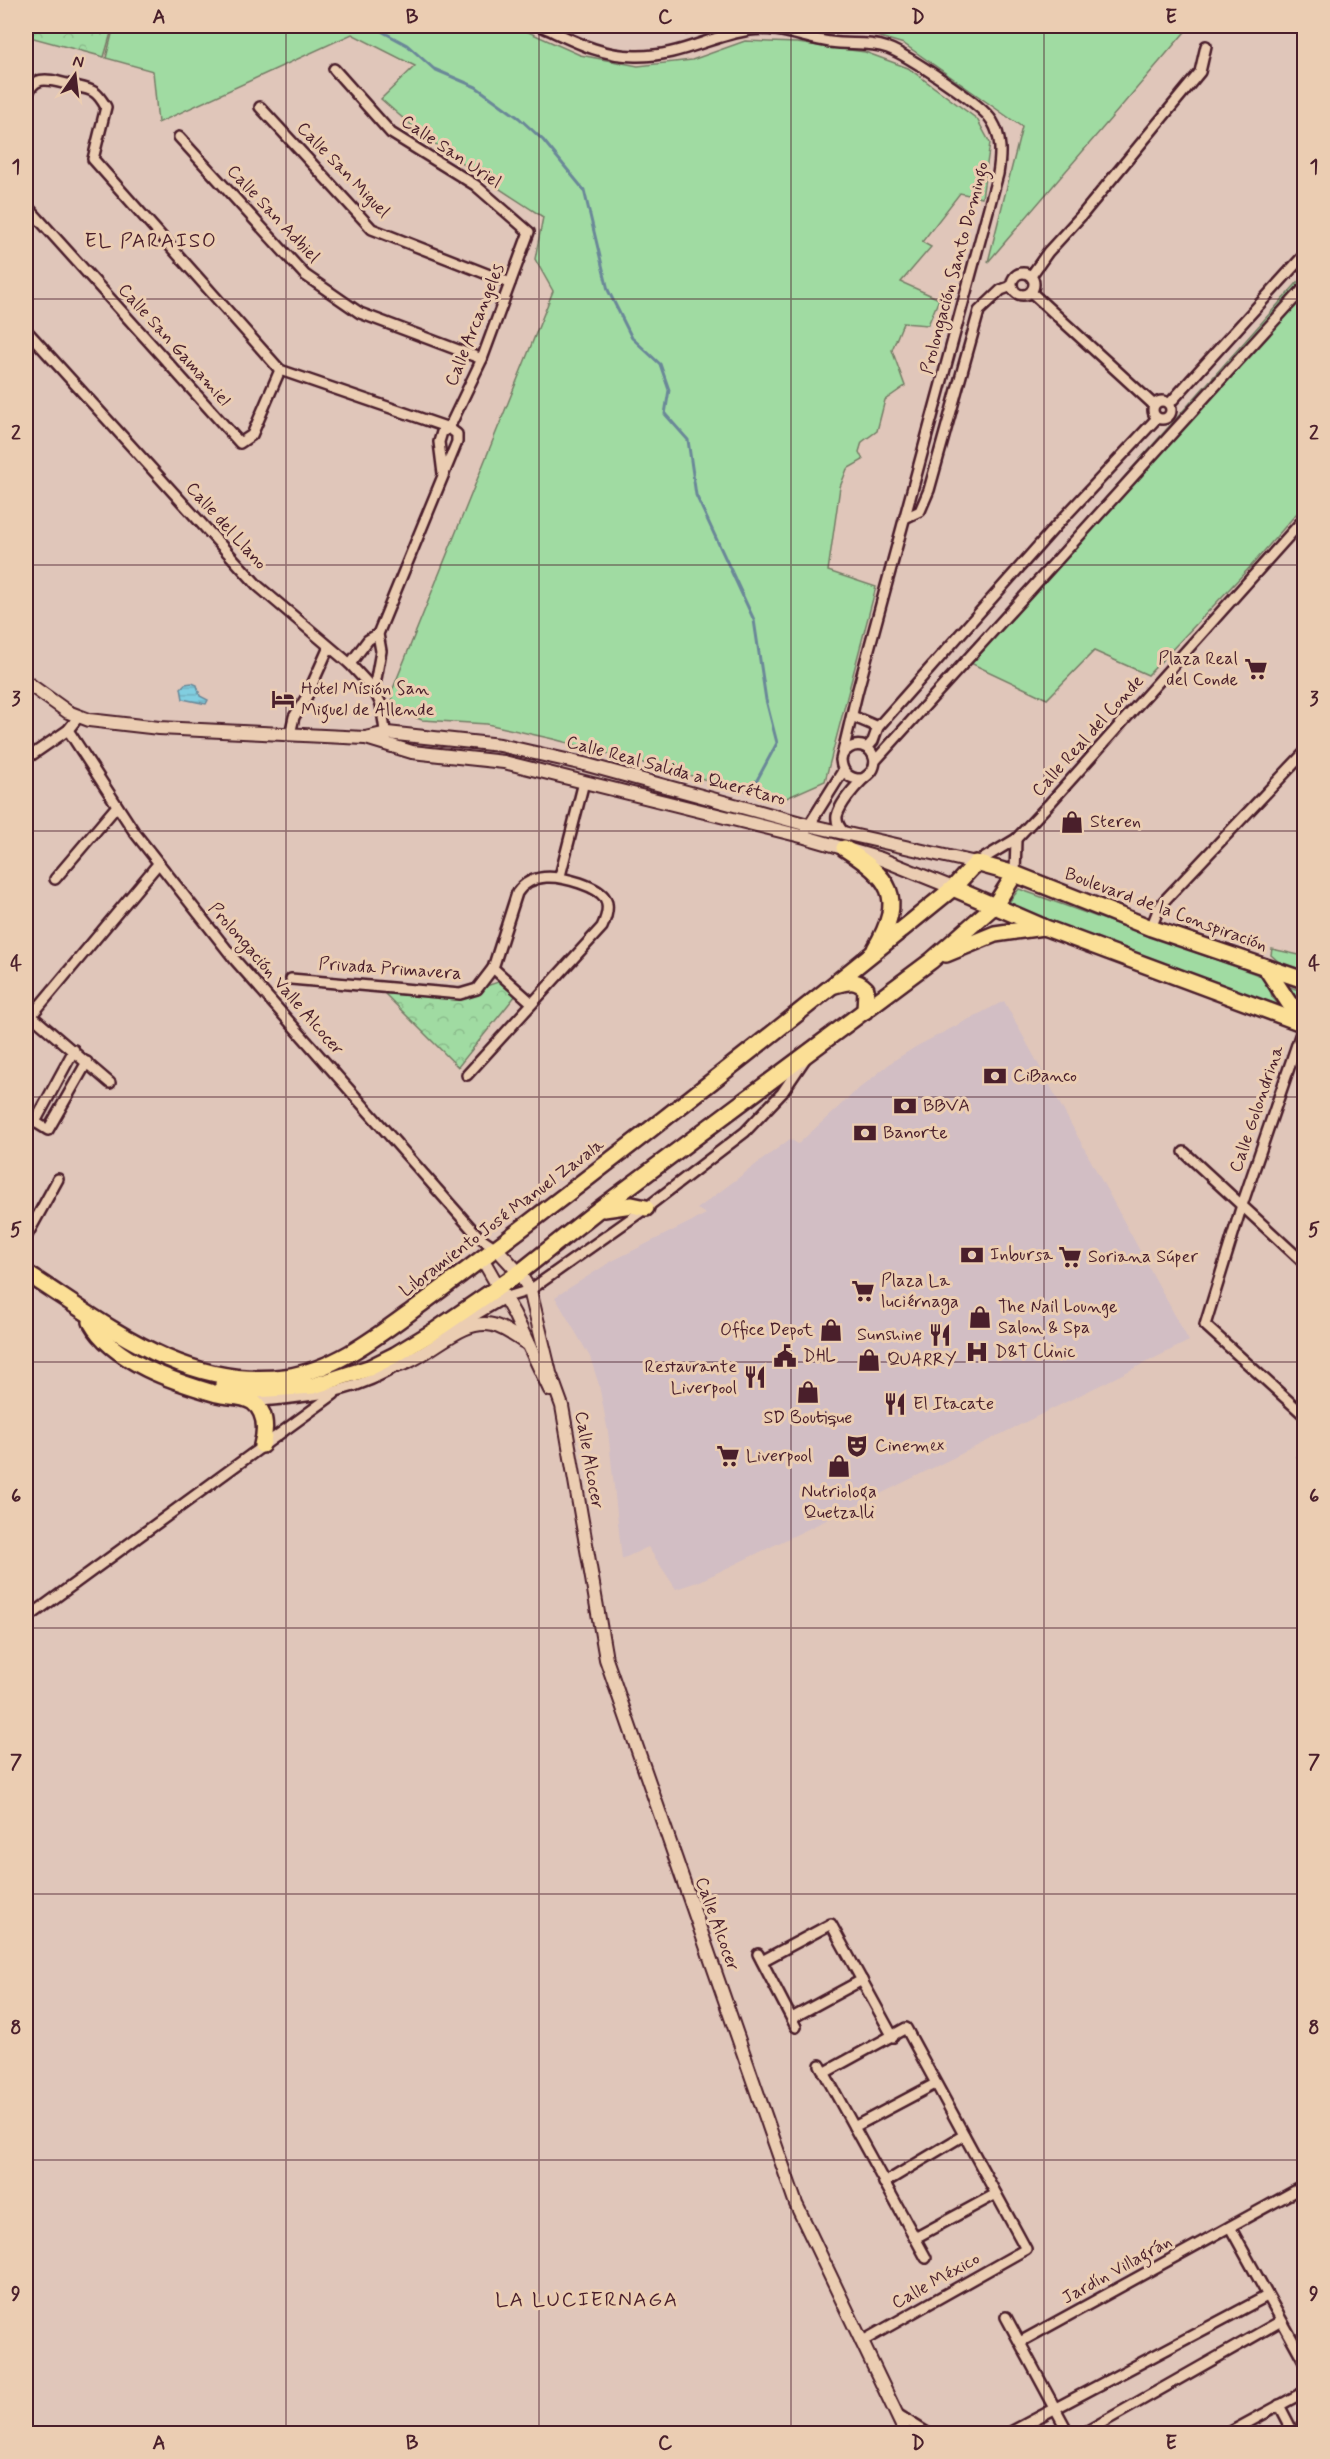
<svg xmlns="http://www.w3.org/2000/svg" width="1330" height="2459" font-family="Mynerve,sans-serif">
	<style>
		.built { fill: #d2bec4 }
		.grass { fill: #a0dba2; stroke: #757d66; stroke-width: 1.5 }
		.forest { fill: url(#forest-crowns); stroke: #757d66; stroke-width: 1.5 }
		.water { fill: url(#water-rules); stroke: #6b8898; stroke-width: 1.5 }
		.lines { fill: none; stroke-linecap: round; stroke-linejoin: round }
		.stream { stroke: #6b8898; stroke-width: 3 }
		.minor-casing { stroke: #4a1f2b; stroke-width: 14 }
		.tertiary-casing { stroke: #4a1f2b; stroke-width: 16 }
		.primary-casing { stroke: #4a1f2b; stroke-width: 20 }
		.minor { stroke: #ebcdb2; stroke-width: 9 }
		.tertiary { stroke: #ebcdb2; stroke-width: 12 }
		.primary { stroke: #fbdf96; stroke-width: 15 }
		.grid { fill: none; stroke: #4a1f2b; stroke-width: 1.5; stroke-opacity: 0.55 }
		.labels { text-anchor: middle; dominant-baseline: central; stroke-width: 6; stroke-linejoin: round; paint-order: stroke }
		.street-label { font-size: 18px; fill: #4a1f2b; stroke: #ebcdb2 }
		.poi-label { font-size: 18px; fill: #4a1f2b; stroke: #ebcdb2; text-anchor: start }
		.quarter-label { font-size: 21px; letter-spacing: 1.5px; fill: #4a1f2b; stroke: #ebcdb2 }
		.neatline { fill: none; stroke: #4a1f2b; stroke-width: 2 }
		.grid-label { font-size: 20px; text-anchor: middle; font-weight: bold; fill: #4a1f2b }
	</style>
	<defs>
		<pattern id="forest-crowns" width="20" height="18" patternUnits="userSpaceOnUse" patternTransform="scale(1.5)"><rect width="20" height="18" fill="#a0dba2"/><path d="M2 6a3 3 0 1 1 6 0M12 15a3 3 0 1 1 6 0" fill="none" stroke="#8bbc8c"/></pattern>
		<pattern id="water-rules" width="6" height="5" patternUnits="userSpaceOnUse" patternTransform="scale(1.5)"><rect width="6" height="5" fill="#81cee0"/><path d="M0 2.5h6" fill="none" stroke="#71b0c0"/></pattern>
	</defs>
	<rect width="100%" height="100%" fill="#e0c6ba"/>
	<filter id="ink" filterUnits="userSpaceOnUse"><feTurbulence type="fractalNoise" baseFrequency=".0167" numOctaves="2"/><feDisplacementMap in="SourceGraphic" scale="12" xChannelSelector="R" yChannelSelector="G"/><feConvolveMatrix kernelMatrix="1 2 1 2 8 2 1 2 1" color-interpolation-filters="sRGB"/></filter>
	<g filter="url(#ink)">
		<!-- built -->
		<polygon class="built" points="1004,1001 1189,1341 866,1501 700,1581 676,1589 648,1547 622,1559 608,1432 599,1385 590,1357 555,1297 612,1261 706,1214 697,1209 790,1139 798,1144 856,1091 893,1061 917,1046"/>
		<!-- grass -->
		<g class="grass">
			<path d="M114,26H515L580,55L638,66L692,60L745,41L797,43L865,52L908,68L977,119L990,143L982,198L960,193L922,242L931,247L901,282L939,299L928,325L903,323L892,350L905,386L885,400L877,431L862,442L859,452L863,460L847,469L840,487L828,571L876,587L825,781L782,800L553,739L487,724L422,720L404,713L392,699V691L553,291L535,259L543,217C487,181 430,144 381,99L415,66L352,34L158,123L153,71L106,58Z"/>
			<polygon points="681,26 717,26 686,35"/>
			<polygon points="832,26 1190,26 988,262 1022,127 904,44 863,32"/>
			<polygon points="1304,275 1304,505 1251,566 1148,675 1094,651 1047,699 962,659"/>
			<polygon points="1019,889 1267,978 1272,997 1287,1014 1197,977 1007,905"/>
			<polygon points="1272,949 1304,956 1304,971 1279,962 1271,955"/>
			<polygon points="1279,983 1304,992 1304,1009"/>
		</g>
		<!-- forest -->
		<g class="forest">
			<polygon points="26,26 113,26 104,57 26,36"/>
			<polygon points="501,981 516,995 458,1067 383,992 451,998"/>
		</g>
		<!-- water -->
		<polygon class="water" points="192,683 197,685 200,696 208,700 206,704 183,699 181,688 185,684"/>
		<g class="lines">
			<!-- stream -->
			<polyline class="stream" points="372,26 407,45 434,69 476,87 519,118 543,140 584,190 608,290 632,338 660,364 669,390 665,414 688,440 696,495 754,620 766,700 777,743 756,782"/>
			<!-- minor casing -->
			<g class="minor-casing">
				<g id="minor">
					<path d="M541,26C572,40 600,56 635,56C680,57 709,36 750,30C778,26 803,38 830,42C850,45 869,41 888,48C907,55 982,104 992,121C1002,137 1001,155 998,174L857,693L841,760C842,773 850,780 863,779"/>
					<polyline points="334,69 391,133 475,185 529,232 482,359 449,428 442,432 439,442 443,474"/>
					<path d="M26,99C33,72 50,80 71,85C78,87 88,88 94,92C99,95 103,102 106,107L93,159L280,370L449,428L457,434V442L378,634L381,651L374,690"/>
					<polyline points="260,107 372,229 510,283"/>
					<polyline points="179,137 305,275 360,313 482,359"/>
					<polyline points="26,205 240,443 252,435 280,370"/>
					<circle cx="1023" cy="284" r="11"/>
					<polyline points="1031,276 1048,252 1082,215 1200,72 1206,46"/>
					<polyline points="1031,292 1154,405"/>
					<polyline points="26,330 258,586 350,664 374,690 381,704 386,737"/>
					<circle cx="1162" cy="410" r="9"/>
					<polyline points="1170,403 1304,255"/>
					<polyline points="905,518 920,511 929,490 979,311 1001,290 1012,286"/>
					<polyline points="350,664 368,640 378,634"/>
					<polyline points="852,716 878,727"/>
					<polyline points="68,730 135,833 235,960 478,1236 496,1248"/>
					<polyline points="290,734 294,717 306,698 329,647"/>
					<polyline points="867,748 873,741 878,727 1056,526 1157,418"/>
					<path d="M843,754C853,740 872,744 875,761"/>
					<polyline points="26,759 68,730 79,716"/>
					<polyline points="806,830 843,771"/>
					<path d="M844,833C840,828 836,823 837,816C840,804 854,788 862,780C869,774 874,772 875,761L1304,288"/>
					<polyline points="976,863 1016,839 1050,803 1304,519"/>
					<polyline points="1015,874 1016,839"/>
					<polyline points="560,876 584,782"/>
					<polyline points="55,879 117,806"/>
					<polyline points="1151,928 1159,908 1164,901 1304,753"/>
					<polyline points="493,968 532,1003"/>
					<path d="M291,979L460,994L477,989L493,968L517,893C532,871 559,876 580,883C606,892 614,901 602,927L467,1075"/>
					<polyline points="26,1011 110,1083"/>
					<polyline points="31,1016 158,864"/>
					<polyline points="1304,1024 1242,1205 1205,1325 1304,1415"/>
					<polyline points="74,1050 35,1122 48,1130 87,1062"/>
					<polyline points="1184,1152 1304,1263"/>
					<polyline points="26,1237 58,1179"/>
					<polyline points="448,1331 504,1298 530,1290 646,1208 745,1132 782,1093 805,1059"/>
					<path d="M253,1402C308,1396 354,1395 401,1363"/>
					<polyline points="1303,1454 1304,1451"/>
					<polyline points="26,1619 334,1394"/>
					<polyline points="758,1954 796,2027"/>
					<polyline points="762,1961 831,1924 893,2037"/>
					<polyline points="792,2018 862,1980"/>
					<polyline points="820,2065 926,2258"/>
					<polyline points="824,2073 906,2028 1026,2249 861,2342"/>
					<polyline points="854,2127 935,2084"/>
					<polyline points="884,2183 964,2135"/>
					<polyline points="1230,2227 1304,2361"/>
					<polyline points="915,2238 996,2194"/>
					<polyline points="1006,2317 1069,2434"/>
					<polyline points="1020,2342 1304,2186"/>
					<polyline points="1279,2405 1294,2434"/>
					<polyline points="897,2414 929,2434"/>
					<polyline points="1007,2434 1267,2296"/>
					<polyline points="1082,2434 1281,2321"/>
					<polyline points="1227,2434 1304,2392"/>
				</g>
			</g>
			<!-- tertiary casing -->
			<g class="tertiary-casing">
				<g id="tertiary">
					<polyline points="26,682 68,712 89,720 159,728 365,738 387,733 500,745 584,764 808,825 976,863"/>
					<polyline points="366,738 412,752 504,762 805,837 881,859 953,888"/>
					<polyline points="496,1248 519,1273 530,1290 550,1373 562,1406 606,1659 796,2204 906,2434"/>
					<polyline points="483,1260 514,1314 550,1390"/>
					<path d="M397,1366C430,1357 461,1317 493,1325C505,1328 516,1337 526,1343"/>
				</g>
			</g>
			<!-- primary casing -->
			<g class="primary-casing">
				<g id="primary">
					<path d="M844,848C890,878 906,896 875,949"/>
					<polyline points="953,888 1043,927 1304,1024"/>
					<polyline points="946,954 995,934 1043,927"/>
					<polyline points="1266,968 1289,1003 1304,1017"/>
					<path d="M835,985C849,981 856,979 866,989L865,1011"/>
					<polyline points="604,1209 632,1205 646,1208"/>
					<path d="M26,1273C106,1324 184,1390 285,1377C334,1370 375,1338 413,1310C450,1283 485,1256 521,1229C667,1118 811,1004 953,888L976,863L1015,874L1151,928L1304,980"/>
					<path d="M91,1322C113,1362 175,1382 217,1394C229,1397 243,1395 253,1402C267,1413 266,1430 262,1445"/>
					<polyline points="223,1384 255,1390 313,1386 369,1368 395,1355 436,1330 519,1273 598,1210 931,961 995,905 1015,874"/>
				</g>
			</g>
			<!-- minor -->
			<use href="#minor" class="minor"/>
			<!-- tertiary -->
			<use href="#tertiary" class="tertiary"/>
			<!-- primary -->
			<use href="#primary" class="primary"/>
		</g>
	</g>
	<!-- grid -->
	<path class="grid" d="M286,26V2434M539,26V2434M791,26V2434M1044,26V2434M26,299H1304M26,565H1304M26,831H1304M26,1097H1304M26,1362H1304M26,1628H1304M26,1894H1304M26,2160H1304"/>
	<!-- icons -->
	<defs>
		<g id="supermarket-bare" transform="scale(1.8)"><path d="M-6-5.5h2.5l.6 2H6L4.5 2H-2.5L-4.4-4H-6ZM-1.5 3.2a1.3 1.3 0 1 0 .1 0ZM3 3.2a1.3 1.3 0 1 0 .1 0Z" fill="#4a1f2b" stroke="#ebcdb2" stroke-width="2.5" paint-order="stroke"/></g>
		<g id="hotel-bare" transform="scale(1.8)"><path d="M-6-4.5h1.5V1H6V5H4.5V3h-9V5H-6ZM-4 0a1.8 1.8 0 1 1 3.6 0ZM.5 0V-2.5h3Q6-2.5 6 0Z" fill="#4a1f2b" stroke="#ebcdb2" stroke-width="2.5" paint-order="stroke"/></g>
		<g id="shop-bare" transform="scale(1.8)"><path d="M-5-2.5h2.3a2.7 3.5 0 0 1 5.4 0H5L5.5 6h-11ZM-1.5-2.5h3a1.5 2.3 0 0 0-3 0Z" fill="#4a1f2b" stroke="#ebcdb2" stroke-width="2.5" paint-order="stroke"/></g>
		<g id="bank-bare" transform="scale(1.8)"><path d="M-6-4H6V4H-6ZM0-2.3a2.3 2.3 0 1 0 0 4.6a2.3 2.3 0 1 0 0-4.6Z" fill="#4a1f2b" stroke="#ebcdb2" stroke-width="2.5" paint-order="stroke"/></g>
		<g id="restaurant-bare" transform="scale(1.8)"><path d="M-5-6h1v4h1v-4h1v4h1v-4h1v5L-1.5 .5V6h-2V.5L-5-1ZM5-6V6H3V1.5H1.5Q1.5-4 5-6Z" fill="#4a1f2b" stroke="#ebcdb2" stroke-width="2.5" paint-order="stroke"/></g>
		<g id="hospital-bare" transform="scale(1.8)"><path d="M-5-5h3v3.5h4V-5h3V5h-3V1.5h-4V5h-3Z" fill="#4a1f2b" stroke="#ebcdb2" stroke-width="2.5" paint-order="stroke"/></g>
		<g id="civic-bare" transform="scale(1.8)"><path d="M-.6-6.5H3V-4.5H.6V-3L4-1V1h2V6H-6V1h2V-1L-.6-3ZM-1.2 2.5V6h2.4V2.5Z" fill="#4a1f2b" stroke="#ebcdb2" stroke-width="2.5" paint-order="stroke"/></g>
		<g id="theatre-bare" transform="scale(1.8)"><path d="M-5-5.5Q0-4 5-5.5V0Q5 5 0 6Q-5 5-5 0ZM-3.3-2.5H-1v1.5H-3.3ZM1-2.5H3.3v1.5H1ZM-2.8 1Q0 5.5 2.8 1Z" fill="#4a1f2b" stroke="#ebcdb2" stroke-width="2.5" paint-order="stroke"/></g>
	</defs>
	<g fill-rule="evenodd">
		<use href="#supermarket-bare" x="1256" y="669"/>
		<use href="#hotel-bare" x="283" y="699"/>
		<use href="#shop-bare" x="1072" y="822"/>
		<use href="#bank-bare" x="995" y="1076"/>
		<use href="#bank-bare" x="905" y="1106"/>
		<use href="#bank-bare" x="865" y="1133"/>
		<use href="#bank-bare" x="972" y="1255"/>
		<use href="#supermarket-bare" x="1070" y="1257"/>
		<use href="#supermarket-bare" x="863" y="1291"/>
		<use href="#shop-bare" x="980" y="1317"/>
		<use href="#shop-bare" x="831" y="1330"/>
		<use href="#restaurant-bare" x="940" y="1335"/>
		<use href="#hospital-bare" x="977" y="1352"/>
		<use href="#civic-bare" x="785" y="1356"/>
		<use href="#shop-bare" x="869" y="1360"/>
		<use href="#restaurant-bare" x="755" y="1377"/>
		<use href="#shop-bare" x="808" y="1392"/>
		<use href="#restaurant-bare" x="895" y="1404"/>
		<use href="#theatre-bare" x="857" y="1446"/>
		<use href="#supermarket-bare" x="728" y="1456"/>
		<use href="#shop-bare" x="839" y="1466"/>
	</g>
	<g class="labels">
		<!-- street labels -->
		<g class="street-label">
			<text transform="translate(451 152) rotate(34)">Calle San Uriel</text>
			<text transform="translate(343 170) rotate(46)">Calle San Miguel</text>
			<text transform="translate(273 214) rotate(47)">Calle San Adbiel</text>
			<text transform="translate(955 268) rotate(-75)">Prolongación Santo Domingo</text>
			<text transform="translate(475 325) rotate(-68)">Calle Arcangeles</text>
			<text transform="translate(174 345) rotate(48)">Calle San Gamamiel</text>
			<text transform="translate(226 526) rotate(48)">Calle del Llano</text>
			<text transform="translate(1088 736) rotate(-48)">Calle Real del Conde</text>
			<text transform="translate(676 771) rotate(15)">Calle Real Salida a Querétaro</text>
			<text transform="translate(1166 910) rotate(20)">Boulevard de la Conspiración</text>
			<text transform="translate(390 969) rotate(4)">Privada Primavera</text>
			<text transform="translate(276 979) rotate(49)">Prolongación Valle Alcocer</text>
			<text transform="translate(1257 1109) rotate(-71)">Calle Golondrina</text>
			<text transform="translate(502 1218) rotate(-37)">Libramiento José Manuel Zavala</text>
			<text transform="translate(589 1460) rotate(80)">Calle Alcocer</text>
			<text transform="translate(717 1924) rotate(70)">Calle Alcocer</text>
			<text transform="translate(1117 2270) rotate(-29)">Jardín Villagrán</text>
			<text transform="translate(936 2281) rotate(-29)">Calle México</text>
		</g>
		<!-- poi labels -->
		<g class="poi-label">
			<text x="1238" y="659" text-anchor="end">Plaza Real<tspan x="1238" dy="21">del Conde</tspan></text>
			<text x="301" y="689">Hotel Misión San<tspan x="301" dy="21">Miguel de Allende</tspan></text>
			<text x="1090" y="822">Steren</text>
			<text x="1013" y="1076">CiBanco</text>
			<text x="923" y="1106">BBVA</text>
			<text x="883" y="1133">Banorte</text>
			<text x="990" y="1255">Inbursa</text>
			<text x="1088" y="1257">Soriana Súper</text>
			<text x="881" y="1281">Plaza La<tspan x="881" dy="21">luciérnaga</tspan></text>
			<text x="998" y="1307">The Nail Lounge<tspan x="998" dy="21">Salon &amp; Spa</tspan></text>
			<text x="813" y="1330" text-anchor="end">Office Depot</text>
			<text x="922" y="1335" text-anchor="end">Sunshine</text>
			<text x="995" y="1352">D&amp;T Clinic</text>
			<text x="803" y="1356">DHL</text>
			<text x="887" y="1360">QUARRY</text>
			<text x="737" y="1367" text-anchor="end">Restaurante<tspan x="737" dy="21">Liverpool</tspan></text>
			<text x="913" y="1404">El Itacate</text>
			<text x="808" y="1418" text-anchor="middle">SD Boutique</text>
			<text x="875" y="1446">Cinemex</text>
			<text x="746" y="1456">Liverpool</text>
			<text x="839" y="1492" text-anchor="middle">Nutriologa<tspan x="839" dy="21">Quetzalli</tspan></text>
		</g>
		<!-- quarter labels -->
		<g class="quarter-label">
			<text x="151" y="241">EL PARAISO</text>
			<text x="587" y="2300">LA LUCIERNAGA</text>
		</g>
	</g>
	<!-- margin -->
	<rect width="1330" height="2459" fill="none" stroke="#ebcdb2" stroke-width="66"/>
	<!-- north arrow -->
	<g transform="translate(75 75) rotate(14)" stroke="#ebcdb2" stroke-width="4.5" paint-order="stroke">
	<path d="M0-4.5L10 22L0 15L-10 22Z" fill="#4a1f2b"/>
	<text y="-9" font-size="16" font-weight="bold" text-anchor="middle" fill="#4a1f2b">N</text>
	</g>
	<rect x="33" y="33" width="1264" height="2393" class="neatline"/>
	<g class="grid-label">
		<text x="159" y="23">A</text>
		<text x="412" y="23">B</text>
		<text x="665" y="23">C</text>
		<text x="918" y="23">D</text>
		<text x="1171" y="23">E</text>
		<text x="16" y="173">1</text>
		<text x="1314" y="173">1</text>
		<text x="16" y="439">2</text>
		<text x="1314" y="439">2</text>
		<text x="16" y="705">3</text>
		<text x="1314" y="705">3</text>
		<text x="16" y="970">4</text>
		<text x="1314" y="970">4</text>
		<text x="16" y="1236">5</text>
		<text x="1314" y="1236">5</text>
		<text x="16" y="1502">6</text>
		<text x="1314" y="1502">6</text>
		<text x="16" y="1768">7</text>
		<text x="1314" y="1768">7</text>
		<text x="16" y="2034">8</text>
		<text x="1314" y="2034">8</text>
		<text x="16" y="2300">9</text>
		<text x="1314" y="2300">9</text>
		<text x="159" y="2449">A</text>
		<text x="412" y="2449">B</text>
		<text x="665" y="2449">C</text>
		<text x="918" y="2449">D</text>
		<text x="1171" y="2449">E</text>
	</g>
</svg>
